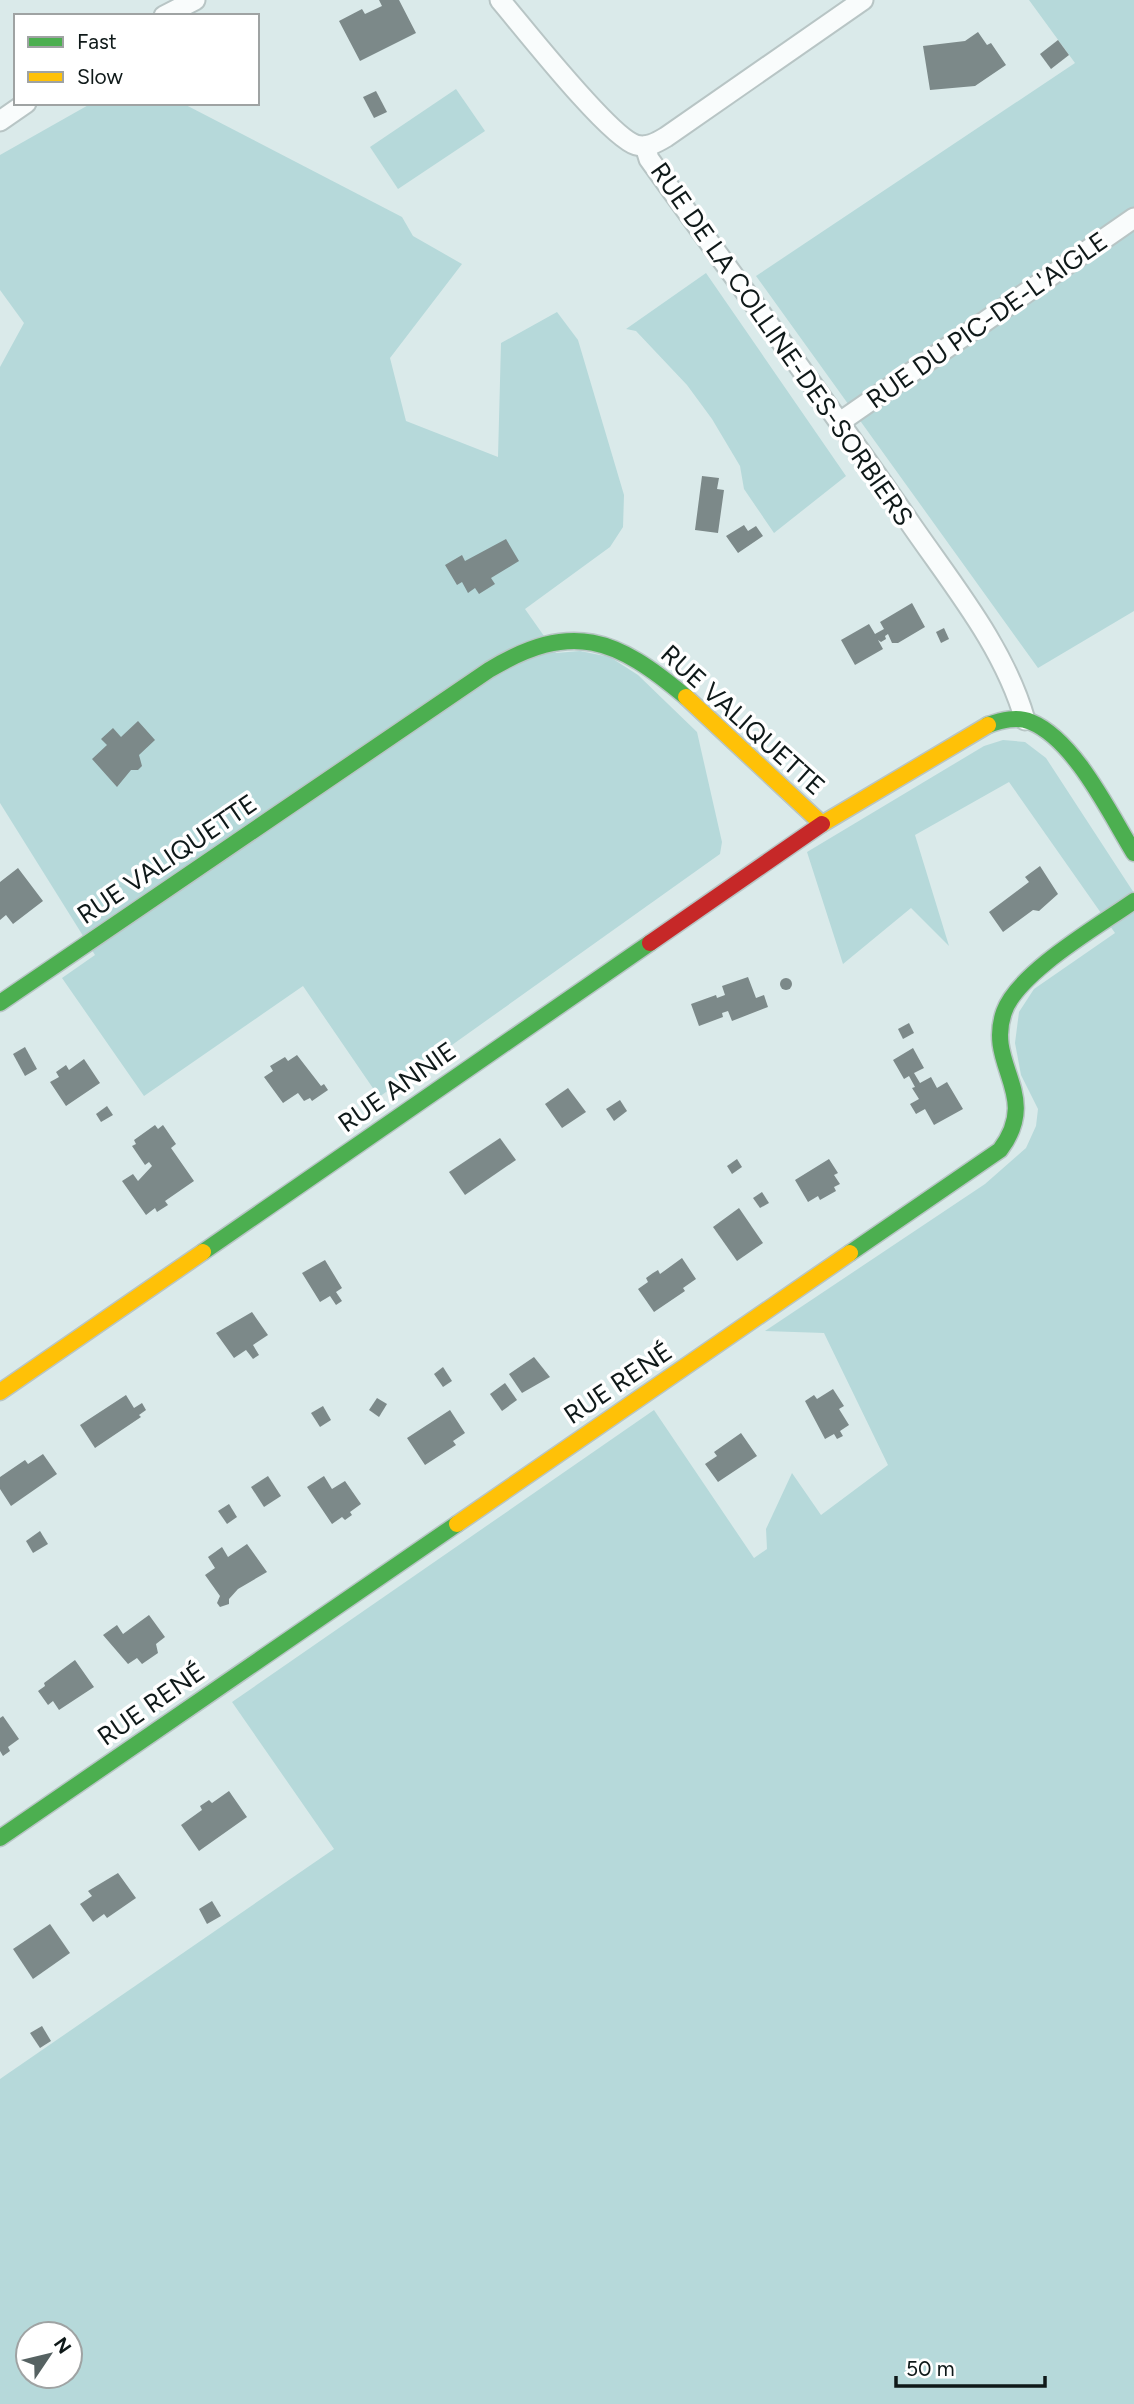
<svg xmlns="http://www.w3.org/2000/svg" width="1134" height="2404" font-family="Figtree,sans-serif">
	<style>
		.green { fill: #b6d9da; fill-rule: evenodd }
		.building { fill: #7c8989 }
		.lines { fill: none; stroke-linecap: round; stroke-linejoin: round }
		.street-casing { stroke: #b8c5c5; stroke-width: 23 }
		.fast-casing { stroke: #b8c5c5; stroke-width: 19 }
		.slow-casing { stroke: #b8c5c5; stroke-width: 19 }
		.jam-casing { stroke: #b8c5c5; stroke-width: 19 }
		.street { stroke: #f9fcfc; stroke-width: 19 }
		.fast { stroke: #4caf50; stroke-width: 16 }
		.slow { stroke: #ffc107; stroke-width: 16 }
		.jam { stroke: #c62828; stroke-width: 16 }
		.labels { text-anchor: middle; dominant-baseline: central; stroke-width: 7; stroke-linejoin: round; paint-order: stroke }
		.street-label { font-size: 26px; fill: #0f1919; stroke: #fff }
	</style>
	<rect width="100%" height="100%" fill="#daeaea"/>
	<!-- green -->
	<g class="green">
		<polygon points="1029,0 1134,0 1134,611 1038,668 756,276 1075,63"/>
		<polygon points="456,89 485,131 398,189 370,147"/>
		<polygon points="92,103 182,103 402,217 413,236 462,264 390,358 406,421 498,457 501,343 557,312 578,340 624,495 623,527 610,547 525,609 556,653 580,651 610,657 638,675 697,732 722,842 720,854 379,1097 303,986 144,1096 62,978 95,955 0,803 0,367 24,323 0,290 0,155"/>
		<polygon points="706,273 846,476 774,533 744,489 740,466 712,419 687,385 636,331 626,329"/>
		<path d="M1003,740L1025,742L1046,758L1134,893V2404H0V2079L334,1849L232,1702L654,1410L754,1558L767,1549L766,1529L792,1473L821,1515L888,1465L824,1333L765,1331L985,1184L1026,1148L1036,1126L1038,1109L1021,1075L1015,1043L1019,1012L1034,989L1115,933L1009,782L915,835L949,946L911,908L843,964L807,852L984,746ZM28,2334H70V2376H28Z"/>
	</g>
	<!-- building -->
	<g class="building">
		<polygon points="379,0 399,0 416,33 360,61 339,21 362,9 365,14 382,6"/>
		<polygon points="978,32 987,45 991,43 1006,65 975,86 930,90 923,46 965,41"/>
		<polygon points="1058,40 1069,55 1051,69 1040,54"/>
		<polygon points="376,91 387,112 374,118 363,97"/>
		<polygon points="702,476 719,478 717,489 724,490 718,533 695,530"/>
		<polygon points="744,525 748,531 756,526 763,536 738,553 726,536"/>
		<polygon points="506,539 519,561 491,578 495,584 479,594 475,588 468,593 462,582 457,585 445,565 462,555 465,561"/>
		<polygon points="912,603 925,627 898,643 892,643 888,634 885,636 886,639 881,642 878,640 883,649 855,665 841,640 869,624 875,634 884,629 880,622"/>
		<polygon points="944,628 949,639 941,643 936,632"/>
		<polygon points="138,721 155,740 139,755 142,766 138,770 131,770 117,787 92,759 107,745 101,739 113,728 121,737"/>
		<polygon points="1040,866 1058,894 1039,911 1033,910 1003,932 989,912 1029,882 1025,877"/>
		<polygon points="18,868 43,901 13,924 6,915 0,920 0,882"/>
		<polygon points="748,977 756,998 764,995 768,1007 732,1021 728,1011 722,1013 723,1017 699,1026 691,1004 716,995 717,998 725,995 722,986"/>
		<circle cx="786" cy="984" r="6"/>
		<polygon points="909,1023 914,1033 903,1039 898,1029"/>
		<polygon points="25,1047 37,1069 25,1076 13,1054"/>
		<polygon points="913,1048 924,1068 914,1073 920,1083 931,1077 937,1088 947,1082 963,1109 934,1125 925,1109 916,1114 910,1104 919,1099 912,1088 915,1087 909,1076 904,1079 893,1060"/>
		<polygon points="297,1055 321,1086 324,1084 328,1090 312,1101 310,1098 304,1101 298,1093 283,1103 264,1077 273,1071 270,1066 285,1057 288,1061"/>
		<polygon points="84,1059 100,1083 66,1106 50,1082 59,1077 56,1072 66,1065 69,1070"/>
		<polygon points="568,1088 586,1112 562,1128 545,1104"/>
		<polygon points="620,1100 627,1111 614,1121 606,1109"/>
		<polygon points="107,1106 113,1115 101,1122 96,1114"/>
		<polygon points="155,1125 158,1129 163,1125 176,1144 171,1148 194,1181 165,1201 168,1205 157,1212 155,1208 146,1215 122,1181 133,1174 138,1181 152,1166 149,1162 145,1165 132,1146 136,1144 134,1140"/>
		<polygon points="500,1138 516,1160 465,1195 449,1172"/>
		<polygon points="737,1159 742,1167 732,1174 727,1166"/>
		<polygon points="829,1159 838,1173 834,1175 840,1184 834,1187 836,1191 820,1200 818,1196 808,1202 795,1180"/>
		<polygon points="762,1192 769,1203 760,1208 753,1198"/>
		<polygon points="739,1208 763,1243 737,1261 713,1227"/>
		<polygon points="682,1258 696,1279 683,1288 685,1291 654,1312 638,1289 648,1282 646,1278 653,1273 658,1270 660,1274"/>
		<polygon points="325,1260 342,1288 336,1292 342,1301 336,1305 330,1296 320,1302 302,1273"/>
		<polygon points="252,1312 268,1335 253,1345 259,1355 253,1359 246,1350 234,1358 216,1333"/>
		<polygon points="534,1357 550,1377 522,1393 509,1374"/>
		<polygon points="443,1367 452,1381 443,1387 434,1374"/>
		<polygon points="505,1383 517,1400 502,1411 490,1394"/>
		<polygon points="833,1389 844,1406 839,1409 849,1425 840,1431 843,1436 837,1439 834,1434 825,1439 805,1401 814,1395 817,1399"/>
		<polygon points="126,1395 134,1408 142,1403 146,1410 139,1415 141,1417 95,1448 80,1425"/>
		<polygon points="377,1398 387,1404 379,1417 369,1410"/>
		<polygon points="323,1406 331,1420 320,1427 311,1413"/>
		<polygon points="450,1410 465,1433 453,1441 456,1445 425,1465 407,1438"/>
		<polygon points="741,1433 757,1456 718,1482 705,1464 717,1456 714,1452"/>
		<polygon points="43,1454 57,1474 11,1506 0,1489 0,1477 25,1460 28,1464"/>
		<polygon points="268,1476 281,1496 264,1507 251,1487"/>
		<polygon points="324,1476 332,1489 345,1481 361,1504 350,1512 352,1515 345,1520 342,1517 332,1524 307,1487"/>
		<polygon points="229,1504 237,1517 227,1524 218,1511"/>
		<polygon points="40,1531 48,1544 33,1553 26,1541"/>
		<polygon points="247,1544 267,1572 238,1589 229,1599 229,1604 220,1607 217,1603 220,1596 205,1575 215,1568 208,1557 222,1547 228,1557"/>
		<polygon points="149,1615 165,1637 156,1644 158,1653 142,1664 137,1658 128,1664 103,1635 117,1625 123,1634"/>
		<polygon points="75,1660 94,1687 59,1710 53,1701 48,1705 38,1691 45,1686 44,1683"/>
		<polygon points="3,1716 19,1739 8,1747 10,1751 3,1756 0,1751 0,1718"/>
		<polygon points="229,1791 247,1817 199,1851 181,1825 202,1810 200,1806 209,1800 212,1803"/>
		<polygon points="118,1873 136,1898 107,1918 104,1914 93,1922 80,1904 92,1896 88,1891"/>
		<polygon points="212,1901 221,1916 207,1924 199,1909"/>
		<polygon points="50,1924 70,1953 33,1979 13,1949"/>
		<polygon points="42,2026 51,2041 40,2048 30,2033"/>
	</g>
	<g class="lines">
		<!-- street casing -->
		<g class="street-casing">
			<g id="street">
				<path d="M500,0C523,27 609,137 636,145C647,148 656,143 666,137L863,0"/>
				<polyline points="164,16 195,0"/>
				<polyline points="0,121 26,103"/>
				<path d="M645,146L649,159C736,280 824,398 908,520C951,583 1004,646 1025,720"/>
				<polyline points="840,422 1134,218"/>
			</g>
		</g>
		<!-- fast casing -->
		<g class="fast-casing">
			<g id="fast">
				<path d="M988,725C1002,720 1017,716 1031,722C1075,740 1110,814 1134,853"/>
				<path d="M0,1003L489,670C572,620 616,638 686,697"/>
				<polyline points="203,1252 650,943"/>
				<path d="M850,1253L1000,1150C1042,1094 985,1066 1004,1012C1017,973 1100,925 1134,901"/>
				<polyline points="0,1838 457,1524"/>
			</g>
		</g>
		<!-- slow casing -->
		<g class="slow-casing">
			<g id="slow">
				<polyline points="686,697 822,824 988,725"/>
				<polyline points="0,1392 203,1252"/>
				<polyline points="457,1524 850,1253"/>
			</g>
		</g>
		<!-- jam casing -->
		<g class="jam-casing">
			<polyline id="jam" points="650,943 822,824"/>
		</g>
		<!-- street -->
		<use href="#street" class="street"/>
		<!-- fast -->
		<use href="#fast" class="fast"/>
		<!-- slow -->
		<use href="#slow" class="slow"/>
		<!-- jam -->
		<use href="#jam" class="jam"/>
	</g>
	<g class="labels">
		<!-- street labels -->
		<g class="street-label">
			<text transform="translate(987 320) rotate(-35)">RUE DU PIC-DE-L'AIGLE</text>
			<text transform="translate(782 344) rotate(55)">RUE DE LA COLLINE-DES-SORBIERS</text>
			<text transform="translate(743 720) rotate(42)">RUE VALIQUETTE</text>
			<text transform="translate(167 859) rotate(-34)">RUE VALIQUETTE</text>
			<text transform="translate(397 1087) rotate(-35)">RUE ANNIE</text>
			<text transform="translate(618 1383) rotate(-34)">RUE RENÉ</text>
			<text transform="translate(151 1704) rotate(-35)">RUE RENÉ</text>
		</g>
	</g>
	<!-- legend -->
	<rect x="14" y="14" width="245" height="91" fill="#ffffff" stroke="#9fa3a3" stroke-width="2"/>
	<rect x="28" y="37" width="35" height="10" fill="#4caf50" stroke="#9fa3a3" stroke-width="2"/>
	<text x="77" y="49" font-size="21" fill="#0f1919">Fast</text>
	<rect x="28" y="72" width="35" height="10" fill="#ffc107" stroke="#9fa3a3" stroke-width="2"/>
	<text x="77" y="84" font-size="21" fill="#0f1919">Slow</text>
	<!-- north arrow -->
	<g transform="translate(49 2355) rotate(55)"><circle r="33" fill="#ffffff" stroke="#9fa3a3" stroke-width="2"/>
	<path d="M0-5L12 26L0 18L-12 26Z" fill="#566262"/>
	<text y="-10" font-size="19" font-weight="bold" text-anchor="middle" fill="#0f1919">N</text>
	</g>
	<!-- scale -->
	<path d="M896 2376v10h149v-10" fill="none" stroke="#0f1919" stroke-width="3.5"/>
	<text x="906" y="2376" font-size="21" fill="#0f1919" stroke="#ffffff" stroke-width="5" paint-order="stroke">50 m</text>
</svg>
